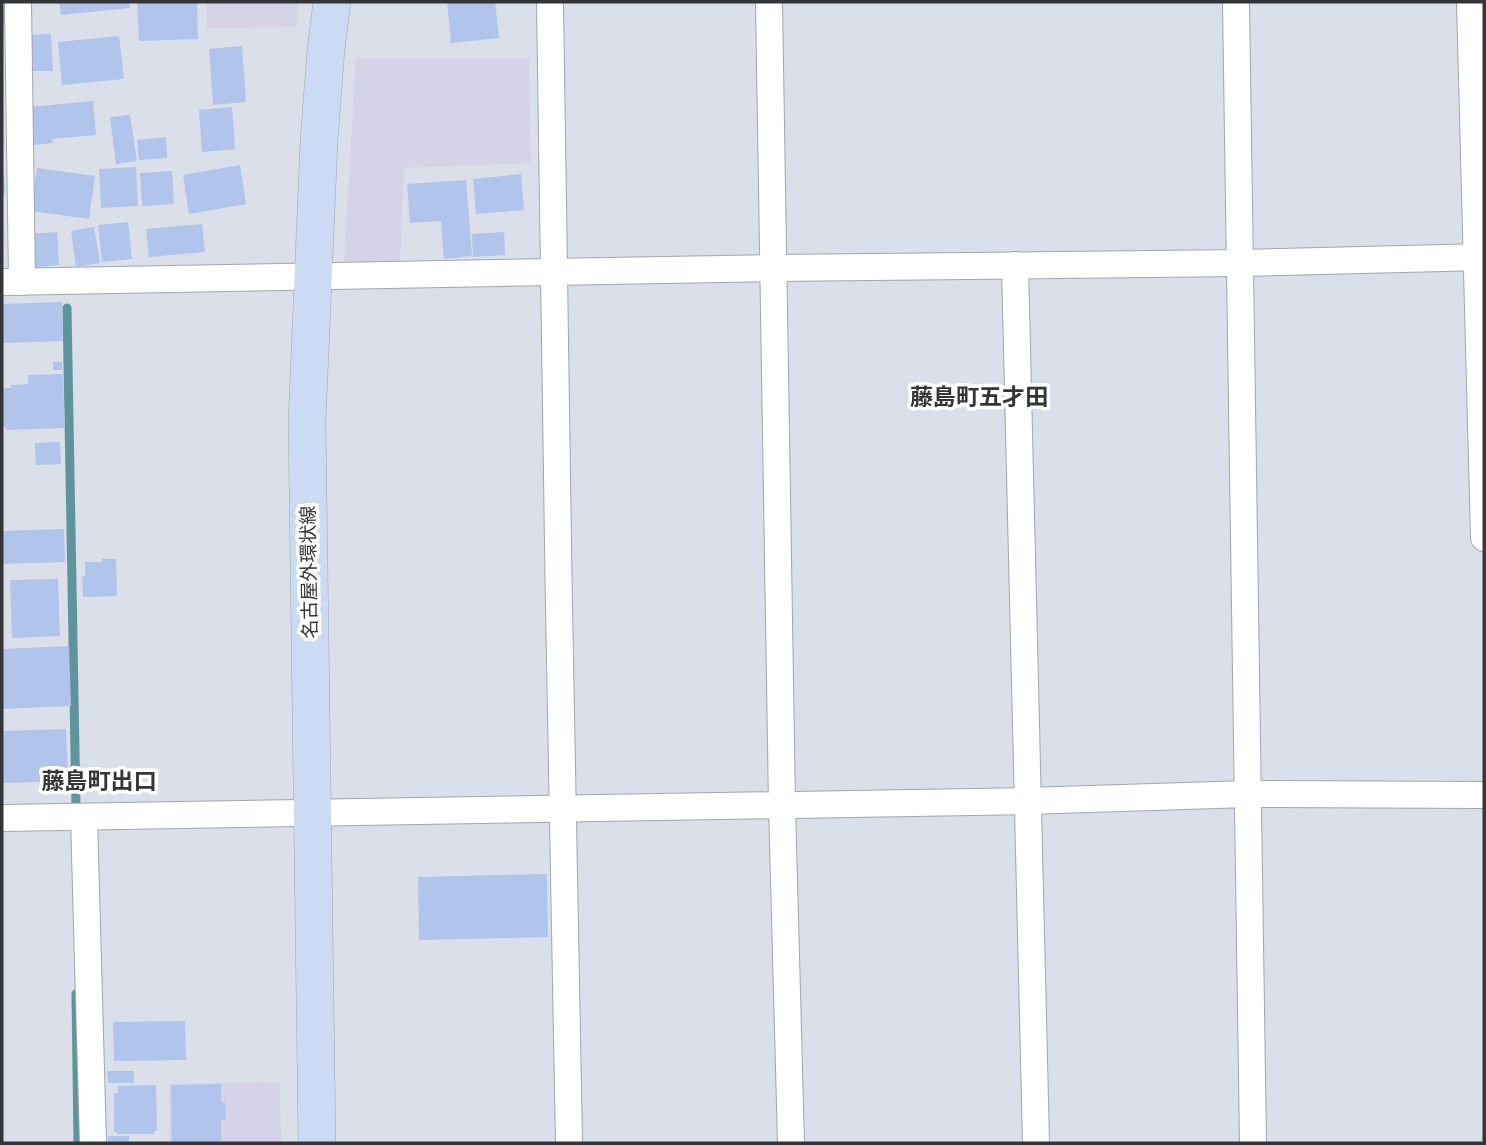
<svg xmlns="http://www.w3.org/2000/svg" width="1486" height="1145" font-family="'Times New Roman','Noto Sans JP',serif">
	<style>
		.commercial { fill: #d6d2e8 }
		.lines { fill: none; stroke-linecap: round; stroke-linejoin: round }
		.stream { stroke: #5e959c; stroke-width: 9 }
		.building { fill: #b1c4eb }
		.street-casing { stroke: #a1a6b0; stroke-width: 28 }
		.secondary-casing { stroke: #a1a6b0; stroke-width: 38 }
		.street { stroke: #fff; stroke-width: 26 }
		.secondary { stroke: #cbdbf4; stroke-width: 37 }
		.labels { text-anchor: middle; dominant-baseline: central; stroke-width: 7; stroke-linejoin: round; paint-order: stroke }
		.street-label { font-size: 19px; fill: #333539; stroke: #fff }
		.quarter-label { font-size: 23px; font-weight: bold; fill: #333539; stroke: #fff }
	</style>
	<rect width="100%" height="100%" fill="#dadfea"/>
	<!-- commercial -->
	<g class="commercial">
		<polygon points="206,2 299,2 296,27 207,28"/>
		<polygon points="356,58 529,58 531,163 404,168 400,262 344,263"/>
		<polygon points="280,1082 281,1143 170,1143 169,1084"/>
	</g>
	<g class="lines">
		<!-- stream -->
		<g class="stream">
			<polyline points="67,308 76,807"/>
			<polyline points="76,994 78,1143"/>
		</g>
	</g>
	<!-- building -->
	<g class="building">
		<polygon points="59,2 130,2 130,8 61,15"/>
		<polygon points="137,2 197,2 198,39 139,41"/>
		<polygon points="447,2 495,2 499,38 451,43"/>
		<polygon points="2,5 3,5 6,25 2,26"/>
		<polygon points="51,34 53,71 31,71 29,35"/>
		<polygon points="119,36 124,79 62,85 58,42"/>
		<polygon points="242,46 246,102 213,105 209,49"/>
		<polygon points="93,101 96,135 52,139 53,143 33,145 30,107"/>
		<polygon points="232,107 235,149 202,152 199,110"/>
		<polygon points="130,115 137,161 116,164 110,117"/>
		<polygon points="166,137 167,158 139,160 137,140"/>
		<polygon points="240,165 246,204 189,214 183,175"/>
		<polygon points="136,167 138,206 101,208 99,169"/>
		<polygon points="37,168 95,176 89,219 31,211"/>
		<polygon points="172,171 174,204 142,206 140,173"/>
		<polygon points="521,174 524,210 476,214 473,179"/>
		<polygon points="4,175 5,193 2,194 2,176"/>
		<polygon points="466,180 472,256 444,259 441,221 410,223 407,184"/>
		<polygon points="128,222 132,259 102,262 98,225"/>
		<polygon points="202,224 205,252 149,257 146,229"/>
		<polygon points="94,227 100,263 76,267 71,231"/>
		<polygon points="57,232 59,265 32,268 29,234"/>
		<polygon points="504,232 505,255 473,257 472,234"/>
		<polygon points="62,302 63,341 2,343 2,304"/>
		<rect x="53" y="362" width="9" height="8"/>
		<polygon points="63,374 65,428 6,430 6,427 2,428 2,388 11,388 11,385 28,384 28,375"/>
		<polygon points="60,442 61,464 36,465 35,443"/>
		<polygon points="64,529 65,562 2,564 2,531"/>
		<polygon points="102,559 116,559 117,596 83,597 82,577 85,576 85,562 102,562"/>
		<polygon points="58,579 60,636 12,638 10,580"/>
		<polygon points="69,646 71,706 2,709 2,649"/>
		<polygon points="66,729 68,781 2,783 2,731"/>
		<polygon points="547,874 548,937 419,940 418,877"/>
		<polygon points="185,1021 186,1060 114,1061 113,1022"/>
		<polygon points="107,1071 134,1071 134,1083 108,1083"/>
		<polygon points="221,1084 221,1102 225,1102 226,1120 221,1120 221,1143 172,1143 171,1085"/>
		<polygon points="156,1085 157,1131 154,1131 154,1134 117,1134 117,1132 114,1132 114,1093 118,1093 118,1086"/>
		<rect x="108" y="1136" width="21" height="7"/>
	</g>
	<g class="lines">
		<!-- street casing -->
		<g class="street-casing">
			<g id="street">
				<polyline points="18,2 22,282"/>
				<path d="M550,2C553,382 563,763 569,1143"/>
				<polyline points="769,2 782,805 791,1143"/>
				<polyline points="1236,2 1253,1143"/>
				<polyline points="1470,2 1484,538"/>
				<polyline points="1015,265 1036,1143"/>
				<polyline points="2,282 774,268 1241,263 1484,257"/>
				<polyline points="84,817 93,1143"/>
				<polyline points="2,818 1027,801 1248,794 1484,795"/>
			</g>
		</g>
		<!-- secondary casing -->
		<g class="secondary-casing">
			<polyline id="secondary" points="317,1143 307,422 319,141 326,49 332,2"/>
		</g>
		<!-- street -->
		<use href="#street" class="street"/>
		<!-- secondary -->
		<use href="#secondary" class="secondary"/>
	</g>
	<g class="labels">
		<!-- street labels -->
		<g class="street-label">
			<text transform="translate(309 572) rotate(-91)">名古屋外環状線</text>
		</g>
		<!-- quarter labels -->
		<g class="quarter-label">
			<text x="979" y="397">藤島町五才田</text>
			<text x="99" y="781">藤島町出口</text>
		</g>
	</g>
	<!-- border -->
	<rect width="1486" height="1145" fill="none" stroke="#333539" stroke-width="7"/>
</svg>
